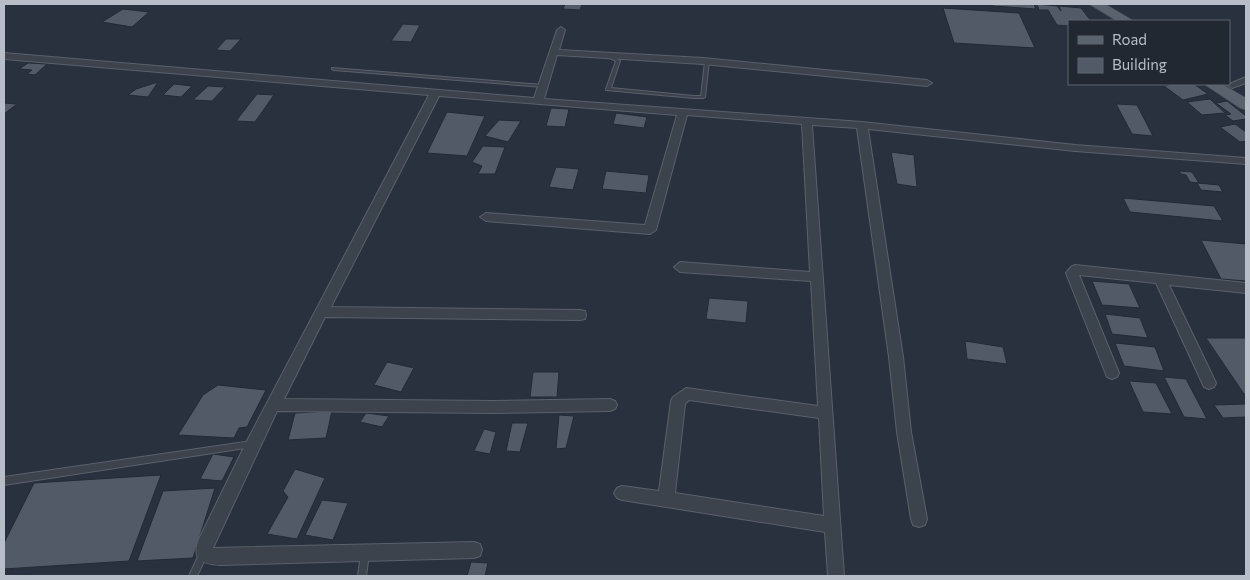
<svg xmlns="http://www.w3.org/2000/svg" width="1250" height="580" font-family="Commissioner,sans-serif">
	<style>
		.building { fill: #525a67; stroke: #232a34 }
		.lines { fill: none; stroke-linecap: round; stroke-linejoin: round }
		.service-casing { stroke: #5a616b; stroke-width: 2 }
		.minor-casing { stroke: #5a616b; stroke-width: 2 }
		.primary-casing { stroke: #454c56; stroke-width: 1 }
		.service { fill: #3c434d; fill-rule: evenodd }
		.minor { fill: #3c434d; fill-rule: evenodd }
		.primary { fill: #5a626d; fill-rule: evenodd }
	</style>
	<rect width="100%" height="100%" fill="#28313d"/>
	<!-- building -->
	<g class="building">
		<polygon points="565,4 582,4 580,10 563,9"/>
		<polygon points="992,4 1034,4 1036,9 993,6"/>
		<polygon points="1037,4 1057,6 1061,11 1059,6 1081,8 1091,21 1069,21 1069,26 1057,25 1048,10 1039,10"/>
		<polygon points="943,8 1019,13 1035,48 954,43"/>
		<polygon points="123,9 149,12 132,27 102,22"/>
		<polygon points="403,24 420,25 411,42 391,41"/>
		<polygon points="226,39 241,39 230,51 216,50"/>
		<polygon points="28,63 47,64 35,75 27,74 32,70 19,69"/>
		<polygon points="158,82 148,97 128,95 136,89"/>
		<polygon points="174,84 192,86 181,97 163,95"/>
		<polygon points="1172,84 1194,84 1208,94 1183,100 1164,86"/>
		<polygon points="208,86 225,87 212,101 193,100"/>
		<polygon points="257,94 274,95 255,122 236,121"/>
		<polygon points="1210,99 1225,113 1202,115 1187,102"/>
		<polygon points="1227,101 1246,116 1246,119 1233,121 1225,115 1231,114 1216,103"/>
		<polygon points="4,103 17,104 4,114"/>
		<polygon points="1116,104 1137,105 1153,136 1132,134"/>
		<polygon points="551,108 569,109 565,127 546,126"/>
		<polygon points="447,112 485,116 467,156 427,153"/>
		<polygon points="616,113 647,117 644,128 613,124"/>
		<polygon points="499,120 521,121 508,142 485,136"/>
		<polygon points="1235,124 1246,132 1246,141 1240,142 1220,127"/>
		<polygon points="483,146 505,147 495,174 478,174 482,166 472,162"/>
		<polygon points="891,152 914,155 917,187 897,184"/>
		<polygon points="556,167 579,169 573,190 549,187"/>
		<polygon points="606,171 649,175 646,193 602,189"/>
		<polygon points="1179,171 1192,172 1199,183 1190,182 1186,175 1181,174"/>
		<polygon points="1197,183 1219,185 1223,192 1201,190"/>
		<polygon points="1123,198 1214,206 1223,221 1130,212"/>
		<polygon points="1201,240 1246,244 1246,281 1221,279"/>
		<polygon points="1092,281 1129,284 1140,308 1102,305"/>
		<polygon points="709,298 748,301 746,323 706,319"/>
		<polygon points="1105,314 1140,318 1148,338 1112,334"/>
		<polygon points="1206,338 1246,338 1246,394 1244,394"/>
		<polygon points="965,341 1003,347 1007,364 967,359"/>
		<polygon points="1115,343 1155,347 1164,371 1124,366"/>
		<polygon points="387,362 414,368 401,392 374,385"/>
		<polygon points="533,372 559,372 557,397 530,397"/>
		<polygon points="1164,377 1186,379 1207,419 1184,417"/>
		<polygon points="1129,381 1156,383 1172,414 1143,412"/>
		<polygon points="218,385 266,390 247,427 239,428 234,438 178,435 203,395"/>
		<polygon points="1246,404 1246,417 1223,418 1214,405"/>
		<polygon points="332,411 326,438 288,440 295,413"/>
		<polygon points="366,413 389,416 382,427 360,422"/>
		<polygon points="559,415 574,416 566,448 556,449"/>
		<polygon points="512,423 528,423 520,452 506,451"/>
		<polygon points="484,429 496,432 490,454 474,451"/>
		<polygon points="213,454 234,457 222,481 200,479"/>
		<polygon points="295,469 325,478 297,539 267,534 288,497 283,491"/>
		<polygon points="161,475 129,561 4,569 4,543 34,483"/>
		<polygon points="215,488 193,558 137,561 163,491"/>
		<polygon points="322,500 348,503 333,540 305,535"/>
		<polygon points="471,562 488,563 485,576 467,576"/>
	</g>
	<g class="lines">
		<!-- service casing -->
		<g class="service-casing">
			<g id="service">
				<polygon points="608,55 612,55 620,61 611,88 694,96 701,96 705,62 709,61 705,97 703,98 694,98 606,90 606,89 616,61 608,57"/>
				<polygon points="332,68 543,85 545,86 543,87 334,70 332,69"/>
				<polygon points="252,441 255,442 256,444 255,446 252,447 4,485 4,477"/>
				<polygon points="204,549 207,550 208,553 197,576 189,576 201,550"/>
				<polygon points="365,550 368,551 369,554 366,576 358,576 361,554 362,551"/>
			</g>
		</g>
		<!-- minor casing -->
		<g class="minor-casing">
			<g id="minor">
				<path d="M561,27L565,30L559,50L703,58L927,80L932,83L927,86L703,64L557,55L544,99L862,122L1075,145L1246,158V164L1075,151L868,129L903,357L911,432L927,519L925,525L919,527L913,525L911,519L897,432L889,357L857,128L812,125L844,576H828L825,532L622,500L617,498L614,493L617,488L622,486L659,491L671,401L673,397L686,388L818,406L811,281L680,272L674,267L680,262L810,272L802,124L687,115L656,230L650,234L486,221L480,217L486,213L645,225L677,115L439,96L331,307L580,310L585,311L586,315L585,319L580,320L325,317L284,399L494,401L610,399L615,401L617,405L615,409L610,411L494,413L277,411L213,548L474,542L480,544L482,550L480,556L474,558L220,565C202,564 191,559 199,539L248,439L429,95L4,59V53L534,98L557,30ZM689,400L819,418L824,516L675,493L685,404Z"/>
				<polygon points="1246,77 1246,83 1232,88 1227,85"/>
				<polygon points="1075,265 1246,283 1246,293 1169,285 1216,383 1214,387 1209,389 1204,387 1156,283 1079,275 1119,373 1117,377 1112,379 1107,377 1066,273 1071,267"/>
			</g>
		</g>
		<!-- primary casing -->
		<g class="primary-casing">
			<g id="primary">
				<polygon points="1089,4 1105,4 1134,21 1117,21"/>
				<polygon points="1204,84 1222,84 1246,98 1246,110 1240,108"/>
			</g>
		</g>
		<!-- service -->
		<use href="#service" class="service"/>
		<!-- minor -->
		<use href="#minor" class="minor"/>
		<!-- primary -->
		<use href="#primary" class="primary"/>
	</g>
	<!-- border -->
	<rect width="1250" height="580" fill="none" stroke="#b8bec8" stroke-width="10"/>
	<!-- legend -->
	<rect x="1068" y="20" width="162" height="65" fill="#212832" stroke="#5d646e"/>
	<rect x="1078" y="36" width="25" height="8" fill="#5a626d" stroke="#5d646e"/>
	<text x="1112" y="45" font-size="15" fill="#b8bec8">Road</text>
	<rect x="1078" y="58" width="25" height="15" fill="#525a67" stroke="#5d646e"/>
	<text x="1112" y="70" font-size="15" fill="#b8bec8">Building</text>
</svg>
